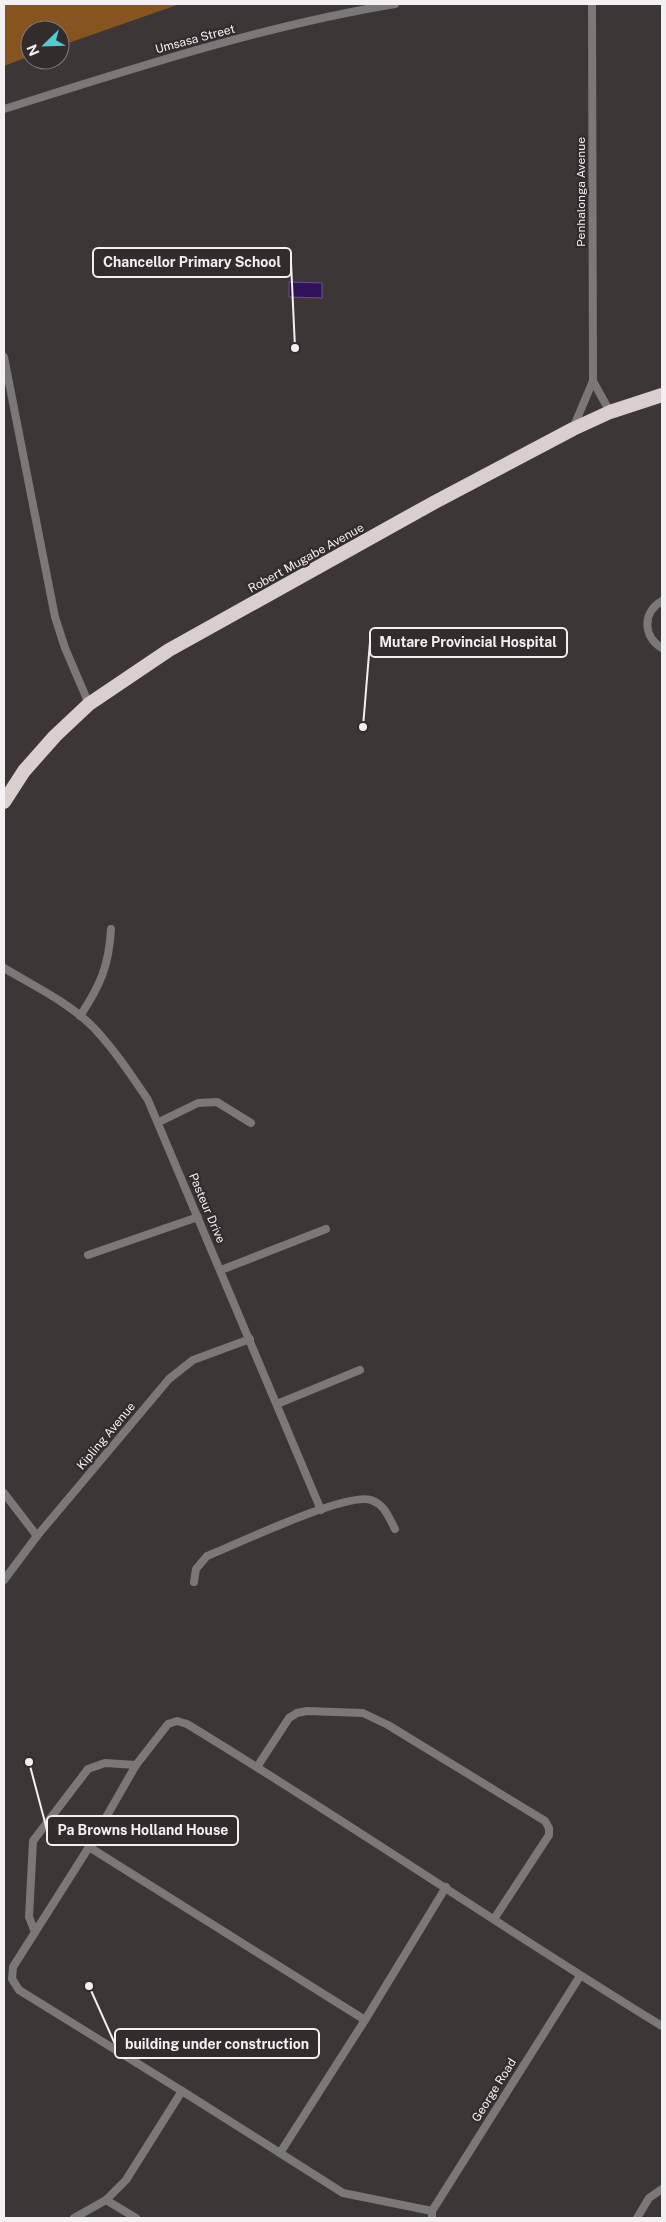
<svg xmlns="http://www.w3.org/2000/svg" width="666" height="2222" font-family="'Public Sans',sans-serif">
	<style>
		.green { fill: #85541f }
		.water { fill: #2f115c; stroke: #6a5489 }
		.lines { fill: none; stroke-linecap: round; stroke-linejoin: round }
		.street { stroke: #7b7877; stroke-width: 8 }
		.highway { stroke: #d8cfce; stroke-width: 14 }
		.labels { text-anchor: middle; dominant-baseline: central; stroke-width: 4.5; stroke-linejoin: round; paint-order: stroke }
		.street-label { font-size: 12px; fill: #f4f0f1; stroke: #322c2d }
		.leader { fill: none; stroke: #f4f0f1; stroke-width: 2 }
		.callout-dot { fill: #f4f0f1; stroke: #322c2d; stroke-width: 2 }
		.callout { fill: #322c2d; stroke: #f4f0f1; stroke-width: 2 }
		.callout-label { font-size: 14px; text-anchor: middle; font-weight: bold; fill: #f4f0f1 }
	</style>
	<rect width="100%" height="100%" fill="#3c3637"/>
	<!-- green -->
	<polygon class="green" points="4,4 180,4 60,46 60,30 30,30 30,56 4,66"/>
	<!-- water -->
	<polygon class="water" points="289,282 322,283 322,298 289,297"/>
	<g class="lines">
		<!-- street -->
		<g class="street">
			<path d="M4,109C132,69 262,26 395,4"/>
			<polyline points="4,357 55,617 65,648 89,704"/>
			<polyline points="593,381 610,412"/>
			<polyline points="573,428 593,381 592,4"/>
			<path d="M662,601C642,612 643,637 662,648"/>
			<path d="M4,968C34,986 68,1002 93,1027C114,1049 131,1075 148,1100L321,1510"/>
			<path d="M80,1016C100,986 109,966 111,929"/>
			<polyline points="159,1122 198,1103 217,1102 251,1123"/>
			<polyline points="88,1255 198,1217"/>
			<polyline points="221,1270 326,1229"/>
			<polyline points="277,1404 360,1370"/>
			<polyline points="4,1493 37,1536"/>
			<polyline points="4,1580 37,1536 169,1379 193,1360 250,1339"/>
			<path d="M194,1582L196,1569L207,1556C237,1544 346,1492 371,1500C385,1505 388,1516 395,1529"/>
			<polyline points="257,1767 289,1718 297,1713 307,1711 363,1713 388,1725 545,1821 549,1828 549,1835 494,1919"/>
			<polyline points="89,1847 365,2020"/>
			<polyline points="35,1932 29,1917 33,1841 88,1769 105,1763 136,1765"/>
			<polyline points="182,2091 280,2153 365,2020 446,1887"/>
			<polyline points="280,2153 343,2193 432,2211"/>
			<polyline points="106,2200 136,2218"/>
			<path d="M74,2218L106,2200L126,2180L182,2091L19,1990L12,1979L13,1967L89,1847L136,1765L168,1724L177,1721L187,1724C347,1821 502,1928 662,2026"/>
			<polyline points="432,2218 432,2211 580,1976"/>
			<polyline points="637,2218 649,2198 662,2189"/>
		</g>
		<!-- highway -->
		<polyline class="highway" points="4,802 24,771 55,736 89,704 169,650 435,502 573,429 610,412 662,395"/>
	</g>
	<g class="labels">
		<!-- street labels -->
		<g class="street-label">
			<text transform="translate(195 39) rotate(-15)">Umsasa Street</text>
			<text transform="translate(581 192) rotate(-90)">Penhalonga Avenue</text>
			<text transform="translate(306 558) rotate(-29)">Robert Mugabe Avenue</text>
			<text transform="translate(207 1208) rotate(67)">Pasteur Drive</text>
			<text transform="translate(106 1436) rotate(-50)">Kipling Avenue</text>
			<text transform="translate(494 2090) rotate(-58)">George Road</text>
		</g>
	</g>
	<!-- callouts -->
	<path class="leader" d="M295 348L291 262M363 727L370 642M29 1762L47 1830M89 1986L115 2044"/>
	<g class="callout-dot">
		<circle cx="295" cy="348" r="5"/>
		<circle cx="363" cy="727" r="5"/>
		<circle cx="29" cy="1762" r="5"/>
		<circle cx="89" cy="1986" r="5"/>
	</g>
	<g class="callout">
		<rect x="93" y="248" width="198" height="29" rx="5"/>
		<rect x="370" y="628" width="197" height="29" rx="5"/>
		<rect x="47" y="1816" width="191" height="29" rx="5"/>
		<rect x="115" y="2029" width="204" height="29" rx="5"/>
	</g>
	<g class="callout-label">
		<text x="192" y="267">Chancellor Primary School</text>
		<text x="468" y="647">Mutare Provincial Hospital</text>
		<text x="143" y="1835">Pa Browns Holland House</text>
		<text x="217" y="2049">building under construction</text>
	</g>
	<!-- border -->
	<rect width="666" height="2222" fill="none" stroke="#f4f0f1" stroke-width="10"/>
	<!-- north arrow -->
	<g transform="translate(45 45) rotate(247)"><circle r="24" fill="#322c2d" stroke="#807a7b"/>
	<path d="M0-4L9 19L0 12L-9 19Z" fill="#51ccd1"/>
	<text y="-8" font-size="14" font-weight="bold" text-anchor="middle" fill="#f4f0f1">N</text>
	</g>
</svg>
